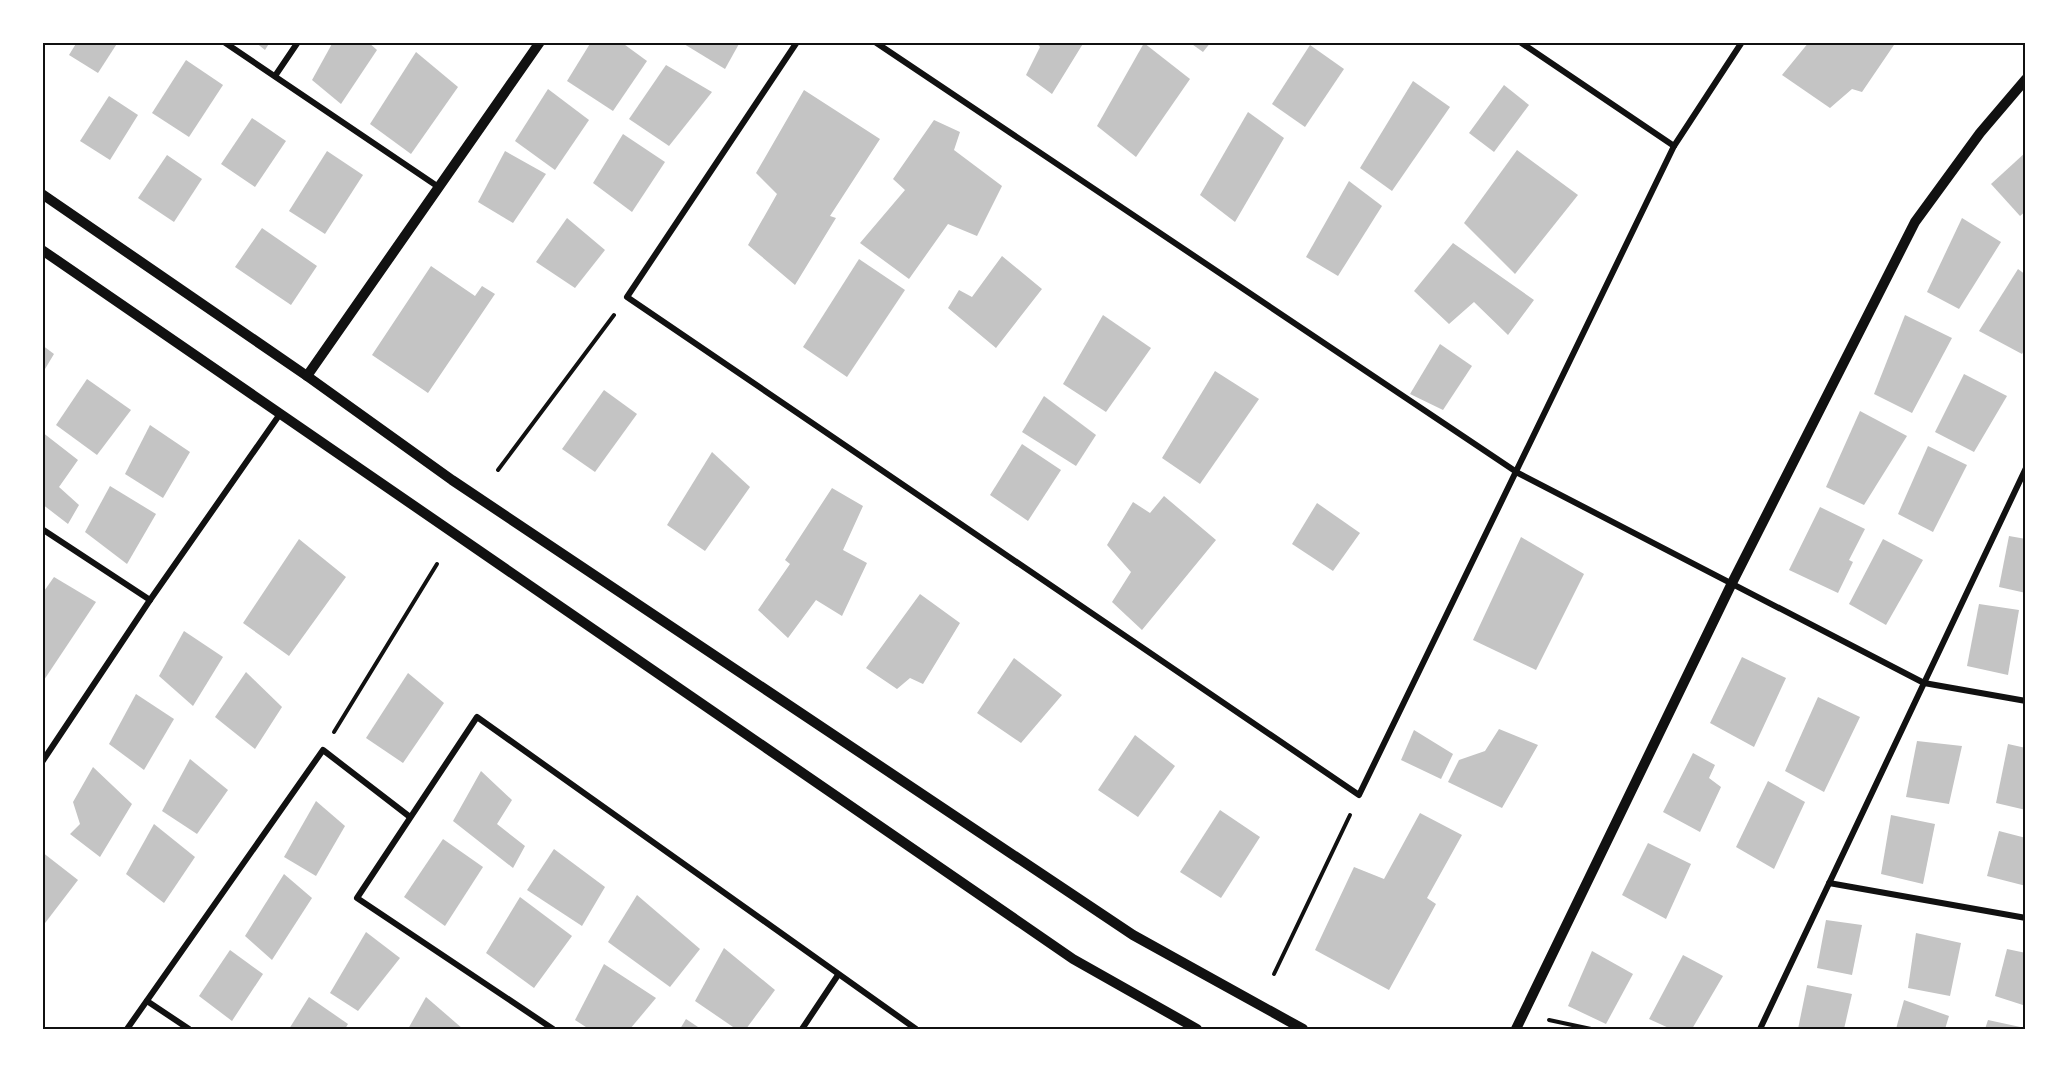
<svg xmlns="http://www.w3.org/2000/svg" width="2068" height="1071" font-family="'Source Sans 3',sans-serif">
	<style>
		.building { fill: #c4c4c4 }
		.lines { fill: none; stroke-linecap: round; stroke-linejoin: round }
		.path { stroke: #111; stroke-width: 4 }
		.minor { stroke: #111; stroke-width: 6 }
		.tertiary { stroke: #111; stroke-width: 10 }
		.neatline { fill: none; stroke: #111; stroke-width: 2 }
	</style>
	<rect width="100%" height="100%" fill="#fff"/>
	<!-- building -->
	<g class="building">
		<polygon points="77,42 118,42 98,73 69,55"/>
		<polygon points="255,42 270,42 265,50"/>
		<polygon points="333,42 368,42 377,50 341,104 312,80"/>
		<polygon points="591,42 621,42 647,61 613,111 567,81"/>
		<polygon points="685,42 740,42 725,69 684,44"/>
		<polygon points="1036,42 1084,42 1052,94 1026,75 1040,47"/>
		<polygon points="1189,42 1211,42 1203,52"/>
		<polygon points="1809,42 1896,42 1862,92 1852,89 1830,108 1782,75"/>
		<polygon points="1144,43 1190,79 1136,157 1097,126"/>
		<polygon points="1310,45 1344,69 1305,127 1272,104"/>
		<polygon points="416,52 458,87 411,154 370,124"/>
		<polygon points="186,60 223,85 189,137 152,113"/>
		<polygon points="666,65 712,92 669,146 629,119"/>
		<polygon points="1413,81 1450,107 1392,191 1360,168"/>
		<polygon points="1504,85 1529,105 1494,152 1469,133"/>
		<polygon points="548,89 589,120 555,170 515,141"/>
		<polygon points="804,90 880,139 830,216 836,218 795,285 748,245 777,194 756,173"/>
		<polygon points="109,96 138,115 110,160 80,141"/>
		<polygon points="1248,112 1284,138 1235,222 1200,195"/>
		<polygon points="252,118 286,141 255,187 221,164"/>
		<polygon points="934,120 960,132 954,150 1002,186 977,236 948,224 909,279 860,243 905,190 893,179"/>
		<polygon points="623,134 665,162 632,212 593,183"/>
		<polygon points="1517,150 1578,195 1515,274 1464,223"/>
		<polygon points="327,151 363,175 325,234 289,211"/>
		<polygon points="505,151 546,174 513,223 478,202"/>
		<polygon points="2026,152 2026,211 2020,216 1991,184"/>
		<polygon points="167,155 202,179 174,222 138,198"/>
		<polygon points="1349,181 1382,206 1338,276 1306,257"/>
		<polygon points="567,218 605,250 575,288 536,262"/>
		<polygon points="1962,218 2001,242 1959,309 1927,292"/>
		<polygon points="262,228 317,266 291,305 235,267"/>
		<polygon points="1453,243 1534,300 1508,335 1474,302 1449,324 1414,291"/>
		<polygon points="1002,256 1042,289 996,348 948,308 959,290 972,297"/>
		<polygon points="859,259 905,290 847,377 803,347"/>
		<polygon points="431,266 475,296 482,286 495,294 428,393 372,355"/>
		<polygon points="2018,269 2026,275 2026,347 2022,354 1979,331"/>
		<polygon points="1103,315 1151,348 1106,412 1063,384"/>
		<polygon points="1905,315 1952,338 1912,413 1874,394"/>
		<polygon points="1440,344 1472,366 1443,410 1410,394"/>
		<polygon points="42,345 54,354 42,374"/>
		<polygon points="1215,371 1259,399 1200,484 1162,458"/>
		<polygon points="1964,374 2007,396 1974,452 1935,432"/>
		<polygon points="87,379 131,410 97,455 56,425"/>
		<polygon points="604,390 637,414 595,472 562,449"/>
		<polygon points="1044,396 1096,435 1076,466 1022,432"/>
		<polygon points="1860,411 1907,436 1864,505 1826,487"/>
		<polygon points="150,425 190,452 163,498 125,474"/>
		<polygon points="42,432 78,460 59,487 79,505 68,524 42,504"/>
		<polygon points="1022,444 1061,470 1028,521 990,495"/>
		<polygon points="1928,446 1967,465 1933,532 1898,514"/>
		<polygon points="712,452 750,487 705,551 667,525"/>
		<polygon points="110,486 156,514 127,564 85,532"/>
		<polygon points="832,488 863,506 843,550 867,563 842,616 816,600 788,638 758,610 790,564 785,560"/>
		<polygon points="1164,496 1216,540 1142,630 1112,602 1131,572 1107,545 1133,502 1150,513"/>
		<polygon points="1317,503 1360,533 1333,571 1292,544"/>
		<polygon points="1820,507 1865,529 1849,560 1853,562 1838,593 1789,570"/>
		<polygon points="2009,536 2026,539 2026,593 1999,587"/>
		<polygon points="1521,537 1584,574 1536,670 1473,640"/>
		<polygon points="299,539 346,577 289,656 243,623"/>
		<polygon points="1883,539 1923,560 1886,625 1849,604"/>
		<polygon points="54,577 96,602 42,683 42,594"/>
		<polygon points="920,594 960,623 923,684 910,678 897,689 866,668"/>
		<polygon points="1979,604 2019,610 2008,675 1967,666"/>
		<polygon points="184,631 223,657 193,706 159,676"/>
		<polygon points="1742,657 1786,678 1754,747 1710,723"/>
		<polygon points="1014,658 1062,695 1021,743 977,713"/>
		<polygon points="246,672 282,707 255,749 215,717"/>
		<polygon points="408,673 444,703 403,763 366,738"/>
		<polygon points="136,694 174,719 144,770 109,744"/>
		<polygon points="1818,697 1860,717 1824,792 1785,771"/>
		<polygon points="1499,729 1538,745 1502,808 1448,782 1459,760 1485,751"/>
		<polygon points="1414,730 1453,754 1441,779 1401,760"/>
		<polygon points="1135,735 1175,766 1138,817 1098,790"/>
		<polygon points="1917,741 1962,746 1949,804 1906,797"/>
		<polygon points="2008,744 2026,748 2026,810 1996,803"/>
		<polygon points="1693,753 1715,765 1709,778 1721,787 1700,832 1663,812"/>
		<polygon points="190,759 228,790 197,834 162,811"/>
		<polygon points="93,767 132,804 100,857 70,834 80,824 73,802"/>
		<polygon points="481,771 512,800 497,824 525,846 513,868 453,821"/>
		<polygon points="1768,781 1805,802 1774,869 1736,847"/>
		<polygon points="316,801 345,826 316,876 284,857"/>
		<polygon points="1220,810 1260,837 1221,898 1180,872"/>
		<polygon points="1420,813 1462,835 1427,898 1436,904 1389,990 1315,950 1354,867 1384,879"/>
		<polygon points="1891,815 1935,824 1923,884 1881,874"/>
		<polygon points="154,824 195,857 164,903 126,874"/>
		<polygon points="1999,831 2026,838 2026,886 1987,876"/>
		<polygon points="443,839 483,867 445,926 404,897"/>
		<polygon points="1648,843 1691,864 1666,919 1622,895"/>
		<polygon points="554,849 605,887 582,926 527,890"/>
		<polygon points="42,852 78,880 42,927"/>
		<polygon points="284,874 312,898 272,960 245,936"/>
		<polygon points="637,895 700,949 670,987 608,942"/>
		<polygon points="520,897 572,936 534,988 486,953"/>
		<polygon points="1826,920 1862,925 1852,975 1817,968"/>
		<polygon points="366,932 400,958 358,1011 330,993"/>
		<polygon points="1916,933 1961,943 1950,996 1908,988"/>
		<polygon points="724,948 775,990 746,1029 736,1029 695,1001"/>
		<polygon points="2007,949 2026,953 2026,1006 1995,996"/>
		<polygon points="230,950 263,974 232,1021 199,996"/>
		<polygon points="1592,951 1633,974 1606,1024 1568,1006"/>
		<polygon points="1683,955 1723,976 1692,1029 1671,1029 1649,1019"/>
		<polygon points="604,964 656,998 630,1029 589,1029 575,1020"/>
		<polygon points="1807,985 1852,994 1844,1029 1798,1029"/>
		<polygon points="309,997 348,1024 345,1029 289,1029"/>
		<polygon points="426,997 463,1029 408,1029"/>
		<polygon points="1904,1000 1949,1016 1945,1029 1896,1029"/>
		<polygon points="686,1019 701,1029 680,1029"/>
		<polygon points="1988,1020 2025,1028 2025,1029 1985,1029"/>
	</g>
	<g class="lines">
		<!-- path -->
		<g class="path">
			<polyline points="498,470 614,315"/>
			<polyline points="334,732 437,564"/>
			<polyline points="1274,974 1350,815"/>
			<polyline points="1549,1020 1591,1029"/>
		</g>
		<!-- minor -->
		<g class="minor">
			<polyline points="224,42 437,186"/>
			<polyline points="797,42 627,297 1359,795 1674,146 1742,42"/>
			<polyline points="875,42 1518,473 1924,683 2026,701"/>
			<polyline points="1520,42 1674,146"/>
			<polyline points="275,76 298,42"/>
			<polyline points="42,529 150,600"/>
			<polyline points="42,762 150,600 280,414"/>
			<polyline points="1829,883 2026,918"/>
			<polyline points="147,1001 189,1029"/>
			<polyline points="127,1029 323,750 410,817"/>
			<polyline points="553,1029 357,898 477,717 916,1029"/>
			<polyline points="802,1029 838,975"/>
			<polyline points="1760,1029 2026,468"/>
		</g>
		<!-- tertiary -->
		<g class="tertiary">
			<polyline points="42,194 307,376 452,480 1133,935 1303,1029"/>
			<polyline points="42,250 1073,959 1197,1029"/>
			<polyline points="307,376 540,42"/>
			<polyline points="1516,1029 1732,583 1915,222 1980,133 2026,79"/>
		</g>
	</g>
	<!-- border -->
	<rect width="2068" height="1071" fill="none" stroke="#ffffff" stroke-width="87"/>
	<rect x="44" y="44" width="1980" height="984" class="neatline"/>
</svg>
